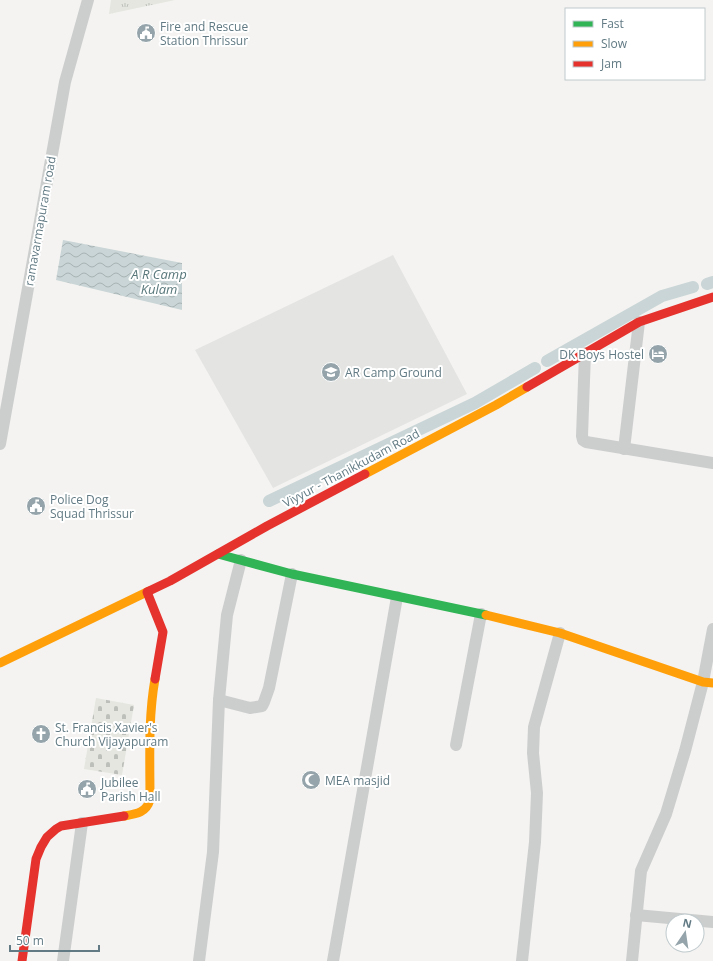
<svg xmlns="http://www.w3.org/2000/svg" width="713" height="961" font-family="'Open Sans',sans-serif">
	<style>
		.built { fill: #e4e4e3 }
		.cemetery { fill: url(#cemetery-stones) }
		.park { fill: url(#park-tufts) }
		.water { fill: url(#water-waves) }
		.lines { fill: none; stroke-linecap: round; stroke-linejoin: round }
		.canal { stroke: #c9d5d6; stroke-width: 12 }
		.street { stroke: #cccece; stroke-width: 12 }
		.fast { stroke: #30b455; stroke-width: 9 }
		.slow { stroke: #ff9f0a; stroke-width: 9 }
		.jam { stroke: #e5322d; stroke-width: 9 }
		.labels { text-anchor: middle; dominant-baseline: central; stroke-width: 4; stroke-linejoin: round; paint-order: stroke }
		.poi-label { font-size: 12px; fill: #617a83; stroke: #fff; text-anchor: start }
		.street-label { font-size: 12px; fill: #617a83; stroke: #fff }
		.water-label { font-size: 13px; font-style: italic; fill: #58777a; stroke: #fff }
	</style>
	<defs>
		<pattern id="cemetery-stones" width="16" height="16" patternUnits="userSpaceOnUse"><rect width="16" height="16" fill="#e4e6df"/><path d="M2 7V4a2 2 0 0 1 4 0v3zM10 15v-3a2 2 0 0 1 4 0v3z" fill="#bcbfba"/></pattern>
		<pattern id="park-tufts" width="24" height="20" patternUnits="userSpaceOnUse"><rect width="24" height="20" fill="#e4e6df"/><path d="M3 7l-1-3M5 7V3M7 7l1-3M15 17l-1-3M17 17v-4M19 17l1-3" fill="none" stroke="#bcbfba"/></pattern>
		<pattern id="water-waves" width="16" height="10" patternUnits="userSpaceOnUse"><rect width="16" height="10" fill="#c9d5d6"/><path d="M0 5q4-4 8 0t8 0" fill="none" stroke="#a7b2b3"/></pattern>
	</defs>
	<rect width="100%" height="100%" fill="#f4f3f1"/>
	<!-- built -->
	<polygon class="built" points="393,255 467,394 273,488 195,350"/>
	<!-- cemetery -->
	<polygon class="cemetery" points="96,698 134,705 122,775 84,769"/>
	<!-- park -->
	<polygon class="park" points="111,0 175,0 109,14"/>
	<!-- water -->
	<polygon class="water" points="63,240 182,263 182,310 56,280"/>
	<g class="lines">
		<!-- canal -->
		<g class="canal">
			<polyline points="707,284 713,282"/>
			<polyline points="547,361 662,296 693,287"/>
			<polyline points="269,501 475,403 535,368"/>
		</g>
		<!-- street -->
		<g class="street">
			<polyline points="585,353 582,436 583,440 586,442 713,463"/>
			<polyline points="0,444 65,82 88,0"/>
			<polyline points="624,449 639,322"/>
			<polyline points="219,700 250,708 262,706 264,702 269,688 292,574"/>
			<polyline points="456,745 481,614"/>
			<polyline points="636,915 713,922"/>
			<polyline points="63,961 82,823"/>
			<polyline points="199,961 213,852 219,700 227,615 241,560"/>
			<polyline points="333,961 397,597"/>
			<polyline points="522,961 535,842 537,793 533,753 534,727 560,633"/>
			<polyline points="632,961 641,871 666,814 685,751 703,682 713,629"/>
		</g>
		<!-- fast -->
		<polyline class="fast" points="218,554 292,574 486,615"/>
		<!-- slow -->
		<g class="slow">
			<polyline points="365,474 496,405 527,387"/>
			<polyline points="486,615 560,633 703,682 713,683"/>
			<polyline points="0,663 149,591"/>
			<path d="M124,816C136,814 146,813 150,800C150,760 148,718 155,679"/>
		</g>
		<!-- jam -->
		<g class="jam">
			<polyline points="527,387 639,322 713,297"/>
			<polyline points="149,591 170,581 267,526 365,474"/>
			<polyline points="147,592 163,632 155,679"/>
			<polyline points="22,961 36,859 41,847 47,837 56,829 61,826 124,816"/>
		</g>
	</g>
	<!-- icons -->
	<defs>
		<g id="civic-disc" transform="scale(1)"><circle r="9.5" fill="#94a4aa" stroke="#fff"/><path d="M-.6-6.5H3V-4.5H.6V-3L4-1V1h2V6H-6V1h2V-1L-.6-3ZM-1.2 2.5V6h2.4V2.5Z" fill="#fff"/></g>
		<g id="hotel-disc" transform="scale(1)"><circle r="9.5" fill="#94a4aa" stroke="#fff"/><path d="M-6-4.5h1.5V1H6V5H4.5V3h-9V5H-6ZM-4 0a1.8 1.8 0 1 1 3.6 0ZM.5 0V-2.5h3Q6-2.5 6 0Z" fill="#fff"/></g>
		<g id="university-disc" transform="scale(1)"><circle r="9.5" fill="#94a4aa" stroke="#fff"/><path d="M0-5L7-2L0 1L-7-2ZM-4 1L0 2.5L4 1V4Q0 6-4 4Z" fill="#fff"/></g>
		<g id="church-disc" transform="scale(1)"><circle r="9.5" fill="#94a4aa" stroke="#fff"/><path d="M-1.2-6h2.4v3.5h3.3v2.4h-3.3V6h-2.4V-.1h-3.3v-2.4h3.3Z" fill="#fff"/></g>
		<g id="mosque-disc" transform="scale(1)"><circle r="9.5" fill="#94a4aa" stroke="#fff"/><path d="M3.5-4.9A6 6 0 1 0 3.5 4.9A5 5 0 1 1 3.5-4.9Z" fill="#fff"/></g>
	</defs>
	<g fill-rule="evenodd">
		<use href="#civic-disc" x="146" y="33"/>
		<use href="#hotel-disc" x="658" y="354"/>
		<use href="#university-disc" x="331" y="372"/>
		<use href="#civic-disc" x="36" y="506"/>
		<use href="#church-disc" x="41" y="734"/>
		<use href="#mosque-disc" x="311" y="780"/>
		<use href="#civic-disc" x="87" y="789"/>
	</g>
	<g class="labels">
		<!-- poi labels -->
		<g class="poi-label">
			<text x="160" y="26">Fire and Rescue<tspan x="160" dy="14">Station Thrissur</tspan></text>
			<text x="644" y="354" text-anchor="end">DK Boys Hostel</text>
			<text x="345" y="372">AR Camp Ground</text>
			<text x="50" y="499">Police Dog<tspan x="50" dy="14">Squad Thrissur</tspan></text>
			<text x="55" y="727">St. Francis Xavier's<tspan x="55" dy="14">Church Vijayapuram</tspan></text>
			<text x="325" y="780">MEA masjid</text>
			<text x="101" y="782">Jubilee<tspan x="101" dy="14">Parish Hall</tspan></text>
		</g>
		<!-- street labels -->
		<g class="street-label">
			<text transform="translate(40 221) rotate(-80)">ramavarmapuram road</text>
			<text transform="translate(351 468) rotate(-28)">Viyyur - Thanikkudam Road</text>
		</g>
		<!-- water labels -->
		<g class="water-label">
			<text x="159" y="274">A R Camp<tspan x="159" dy="15">Kulam</tspan></text>
		</g>
	</g>
	<!-- legend -->
	<rect x="565" y="8" width="140" height="72" fill="#ffffff" stroke="#c0cacd"/>
	<rect x="573" y="21" width="20" height="6" fill="#30b455" stroke="#c0cacd"/>
	<text x="601" y="28" font-size="12" fill="#617a83">Fast</text>
	<rect x="573" y="41" width="20" height="6" fill="#ff9f0a" stroke="#c0cacd"/>
	<text x="601" y="48" font-size="12" fill="#617a83">Slow</text>
	<rect x="573" y="61" width="20" height="6" fill="#e5322d" stroke="#c0cacd"/>
	<text x="601" y="68" font-size="12" fill="#617a83">Jam</text>
	<!-- north arrow -->
	<g transform="translate(685 933) rotate(13)"><circle r="19" fill="#ffffff" stroke="#c0cacd"/>
	<path d="M0-3L7 15L0 10L-7 15Z" fill="#94a4aa"/>
	<text y="-6" font-size="11" font-weight="bold" text-anchor="middle" fill="#617a83">N</text>
	</g>
	<!-- scale -->
	<path d="M10 945v6h89v-6" fill="none" stroke="#617a83" stroke-width="2"/>
	<text x="16" y="945" font-size="12" fill="#617a83" stroke="#ffffff" stroke-width="3" paint-order="stroke">50 m</text>
</svg>
